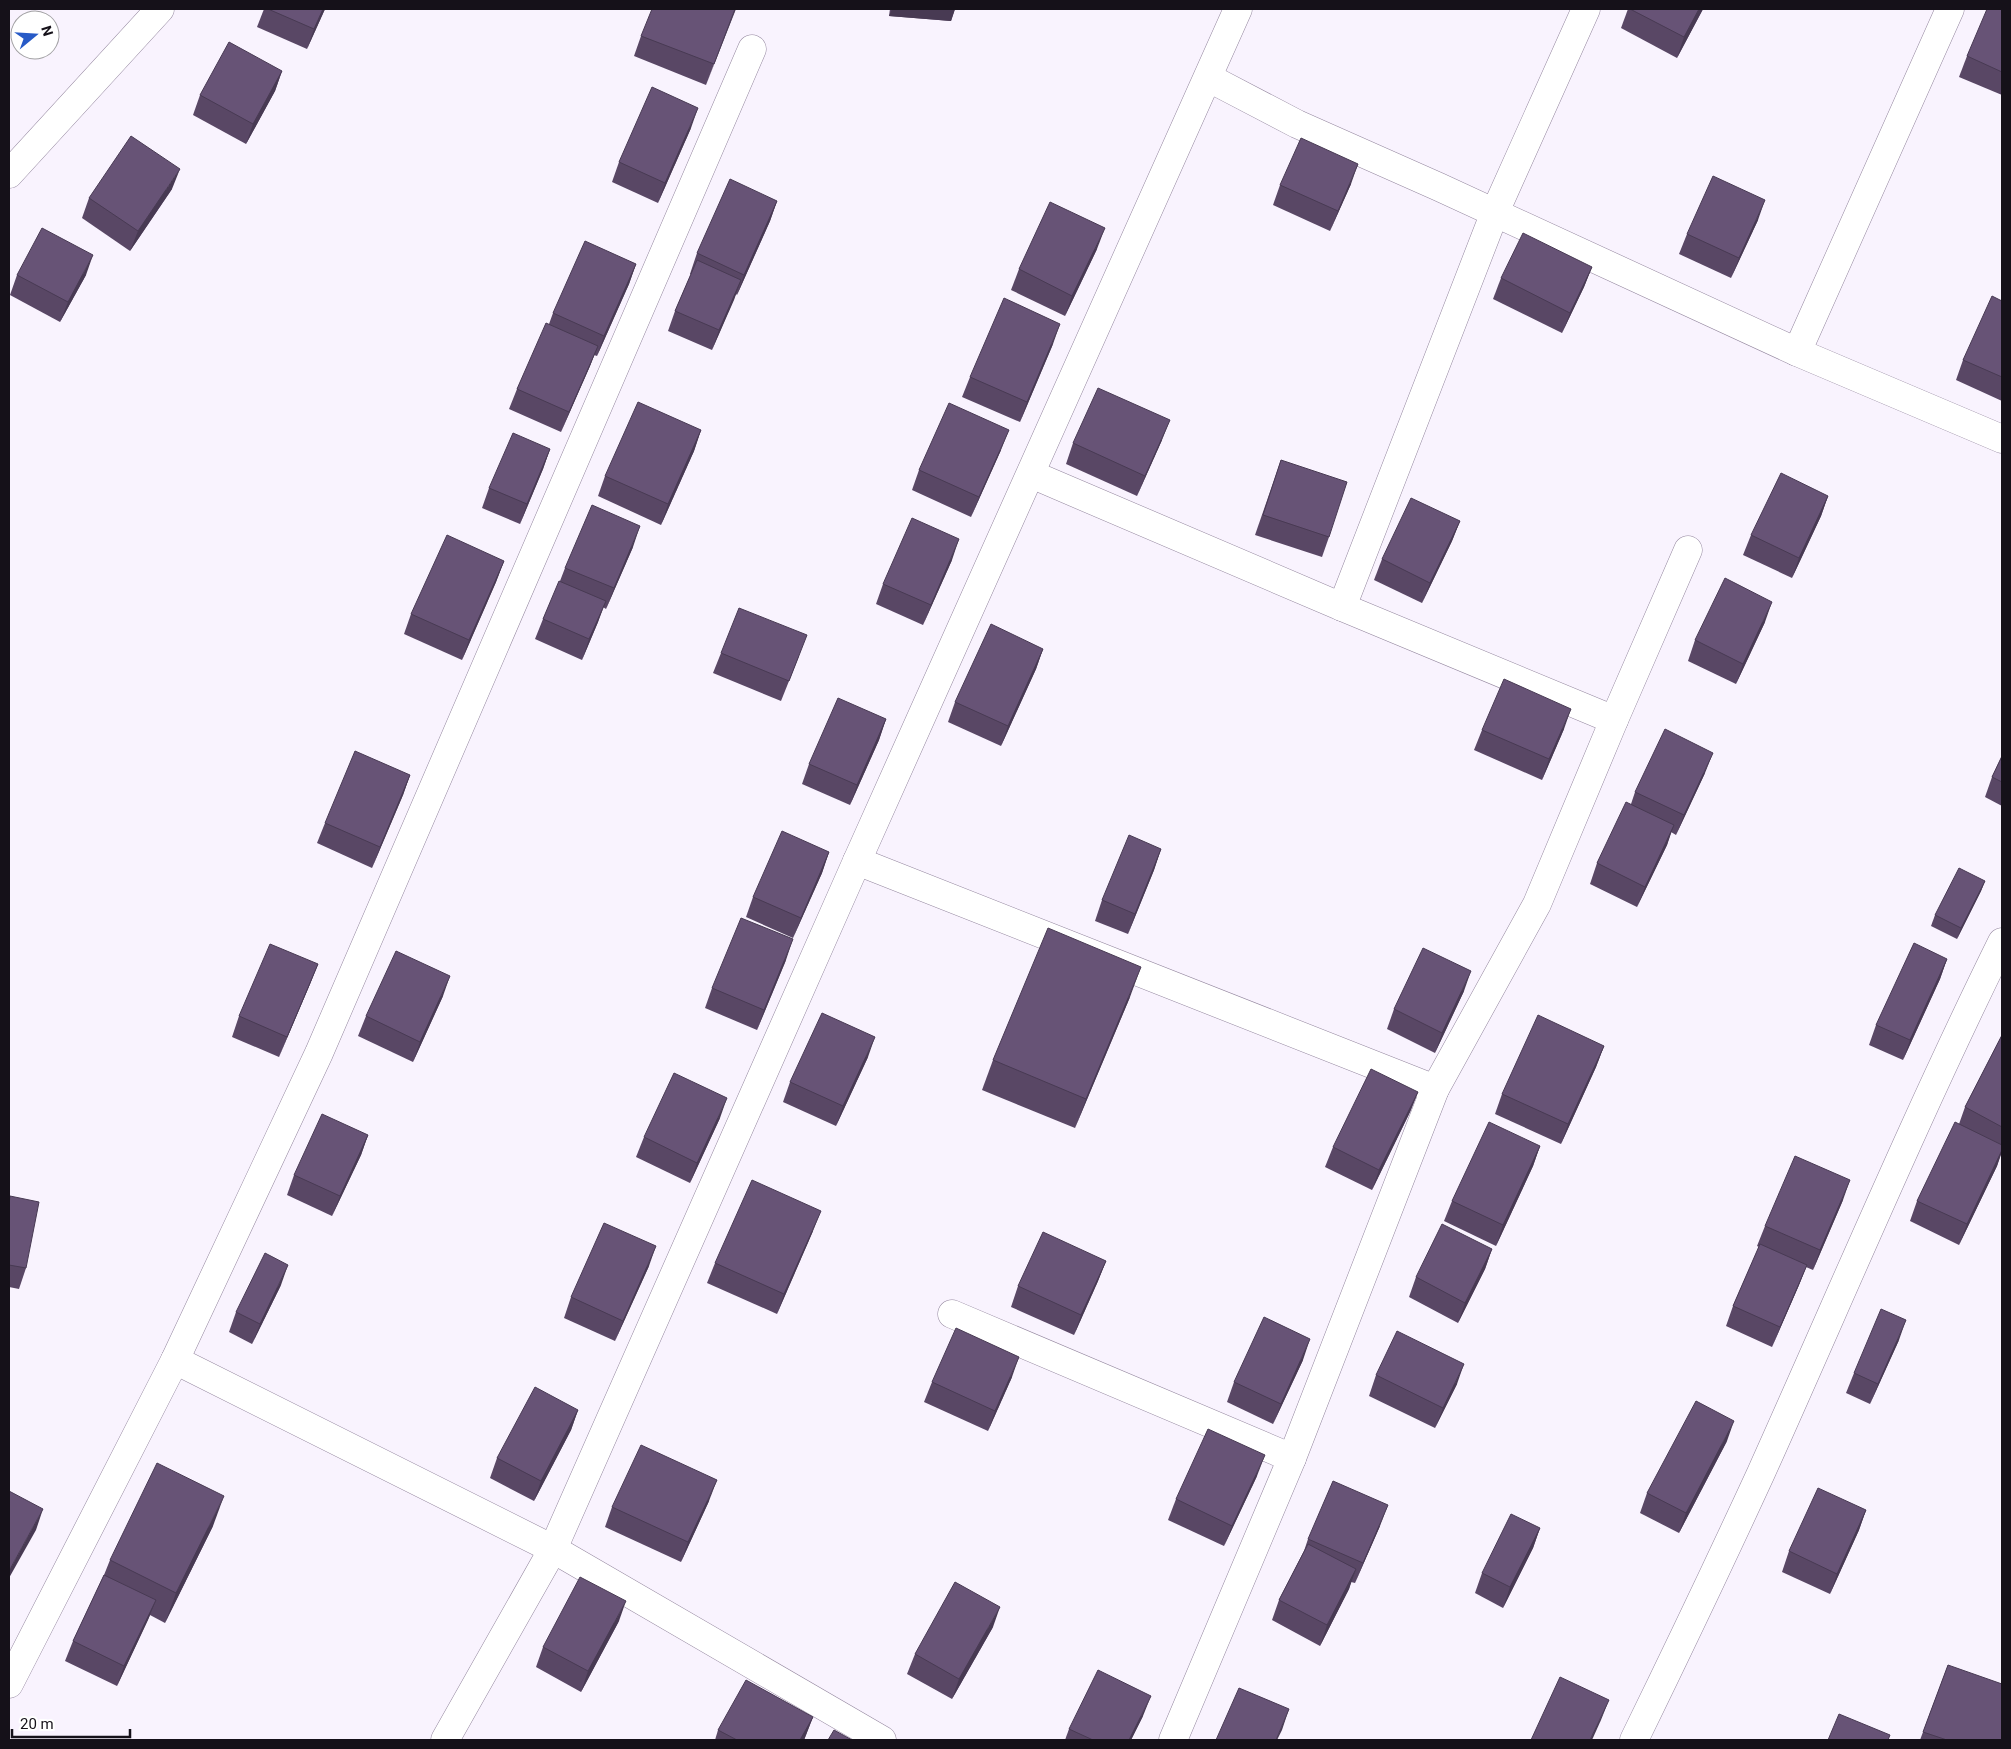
<svg xmlns="http://www.w3.org/2000/svg" width="2011" height="1749" font-family="Roboto,sans-serif">
	<style>
		.lines { fill: none; stroke-linecap: round; stroke-linejoin: round }
		.minor-casing { stroke: #94879f; stroke-width: 29 }
		.minor { stroke: #fff; stroke-width: 28 }
		.wall { fill: #594765 }
		.shaded-wall { fill: #483a53 }
		.building { fill: #675376; stroke: #483a53 }
	</style>
	<rect width="100%" height="100%" fill="#f9f3fe"/>
	<g class="lines">
		<!-- minor casing -->
		<g class="minor-casing">
			<g id="minor">
				<polyline points="1209,78 1297,124 1439,187 1797,352 2002,439"/>
				<polyline points="9,174 160,9"/>
				<polyline points="1797,352 1950,9"/>
				<polyline points="1031,474 1342,607 1614,720"/>
				<polyline points="1342,607 1495,212 1586,9"/>
				<polyline points="857,861 1435,1089"/>
				<polyline points="952,1314 1292,1458"/>
				<polyline points="175,1360 553,1549 882,1740"/>
				<polyline points="9,1684 175,1360 319,1053 752,49"/>
				<polyline points="445,1740 553,1549 857,861 1238,9"/>
				<polyline points="1173,1740 1292,1458 1435,1089 1537,904 1614,720 1688,550"/>
				<path d="M1634,1740C1677,1652 1720,1562 1761,1473C1841,1295 1916,1116 2002,942"/>
			</g>
		</g>
		<!-- minor -->
		<use href="#minor" class="minor"/>
	</g>
	<!-- wall -->
	<g class="wall">
		<polygon points="264,9 325,9 307,49 257,27"/>
		<polygon points="735,9 706,85 634,56 641,36"/>
		<polygon points="890,9 955,9 951,21 889,16"/>
		<polygon points="1628,9 1703,9 1677,58 1621,28"/>
		<polygon points="2002,9 2002,95 1959,77 1967,56"/>
		<polygon points="282,71 275,91 246,144 193,115 200,95"/>
		<polygon points="691,128 658,203 612,182 619,162"/>
		<polygon points="1351,184 1330,231 1273,205 1280,185"/>
		<polygon points="172,189 130,251 82,218 89,198"/>
		<polygon points="777,201 770,221 737,295 736,294 712,350 668,331 675,311 691,274 690,274 697,253"/>
		<polygon points="1758,220 1731,278 1679,254 1687,234"/>
		<polygon points="1097,249 1065,316 1011,290 1019,269"/>
		<polygon points="636,264 629,284 597,356 594,355 590,366 561,432 509,409 517,389 549,324 553,313"/>
		<polygon points="1592,267 1584,287 1562,333 1493,299 1501,278"/>
		<polygon points="17,275 86,275 60,322 10,295"/>
		<polygon points="2002,301 2002,401 1956,380 1963,360"/>
		<polygon points="1053,344 1020,422 962,397 970,377"/>
		<polygon points="701,430 694,451 661,525 598,496 605,476"/>
		<polygon points="1162,440 1137,496 1066,464 1073,443"/>
		<polygon points="550,449 543,469 520,524 482,508 489,488"/>
		<polygon points="1001,450 971,517 912,490 919,470"/>
		<polygon points="1281,460 1329,537 1322,557 1255,535"/>
		<polygon points="1828,496 1821,516 1792,578 1743,555 1751,535"/>
		<polygon points="1460,521 1452,541 1422,603 1374,580 1382,559"/>
		<polygon points="633,547 606,609 603,607 598,622 582,660 535,639 543,619 560,581 565,568"/>
		<polygon points="952,560 923,625 876,604 883,584"/>
		<polygon points="504,561 496,582 462,660 404,634 411,614"/>
		<polygon points="1765,622 1736,684 1688,661 1695,640"/>
		<polygon points="1043,649 1036,669 1001,746 948,722 955,702"/>
		<polygon points="721,653 799,656 781,701 713,673"/>
		<polygon points="886,719 879,740 850,805 802,784 809,764"/>
		<polygon points="1564,729 1542,780 1474,750 1482,730"/>
		<polygon points="2002,756 2002,806 1985,797 1992,777"/>
		<polygon points="1705,773 1676,835 1671,832 1667,845 1637,907 1590,884 1597,863 1631,804 1635,792"/>
		<polygon points="410,775 403,795 372,868 317,843 325,823"/>
		<polygon points="1161,849 1154,870 1128,934 1095,921 1102,900"/>
		<polygon points="829,852 822,873 793,938 746,917 753,897"/>
		<polygon points="1985,881 1981,891 1957,939 1931,926 1935,915"/>
		<polygon points="1947,959 1940,979 1903,1060 1869,1045 1876,1025"/>
		<polygon points="786,960 757,1030 705,1008 712,988"/>
		<polygon points="318,964 310,984 279,1057 232,1037 239,1016"/>
		<polygon points="1464,991 1435,1053 1387,1029 1394,1009"/>
		<polygon points="443,996 413,1062 358,1036 366,1016"/>
		<polygon points="1130,997 1075,1128 982,1090 993,1060"/>
		<polygon points="2002,1035 2002,1152 1997,1166 1959,1245 1910,1221 1917,1201 1959,1124 1965,1107"/>
		<polygon points="1604,1046 1596,1067 1561,1144 1495,1114 1502,1094"/>
		<polygon points="868,1057 836,1126 783,1102 790,1082"/>
		<polygon points="1418,1092 1410,1112 1372,1190 1325,1167 1333,1147"/>
		<polygon points="720,1118 690,1183 636,1157 644,1137"/>
		<polygon points="368,1135 361,1155 332,1216 287,1195 294,1175"/>
		<polygon points="1540,1146 1533,1166 1496,1246 1444,1221 1452,1201"/>
		<polygon points="10,1196 26,1268 19,1289 9,1287 9,1200"/>
		<polygon points="1843,1200 1813,1270 1806,1267 1799,1285 1772,1347 1726,1326 1733,1306 1759,1247 1757,1246 1765,1226"/>
		<polygon points="813,1231 777,1314 707,1283 715,1263"/>
		<polygon points="1492,1249 1485,1269 1458,1323 1409,1297 1416,1277"/>
		<polygon points="1106,1261 1098,1281 1074,1335 1011,1307 1018,1286"/>
		<polygon points="649,1266 615,1341 564,1318 571,1297"/>
		<polygon points="281,1285 252,1344 229,1332 236,1312"/>
		<polygon points="1899,1340 1870,1404 1846,1393 1854,1373"/>
		<polygon points="1303,1360 1273,1424 1227,1402 1234,1382"/>
		<polygon points="1376,1375 1457,1384 1435,1428 1369,1396"/>
		<polygon points="1012,1377 988,1431 924,1402 932,1382"/>
		<polygon points="578,1410 571,1430 534,1501 490,1478 497,1458"/>
		<polygon points="1727,1441 1679,1533 1640,1513 1647,1493"/>
		<polygon points="1257,1476 1224,1546 1168,1520 1176,1499"/>
		<polygon points="709,1501 681,1562 605,1527 612,1507"/>
		<polygon points="1866,1510 1859,1530 1830,1594 1782,1572 1789,1551"/>
		<polygon points="213,1526 165,1623 150,1615 117,1686 65,1661 73,1641 104,1575 110,1560"/>
		<polygon points="1380,1526 1355,1583 1351,1582 1349,1589 1320,1646 1272,1620 1279,1600 1304,1551 1308,1539"/>
		<polygon points="1540,1528 1533,1548 1503,1608 1475,1593 1482,1573"/>
		<polygon points="619,1621 581,1692 536,1667 543,1647"/>
		<polygon points="993,1627 952,1699 907,1674 915,1654"/>
		<polygon points="1948,1665 2001,1740 1920,1740"/>
		<polygon points="1143,1716 1131,1740 1065,1740 1069,1729"/>
		<polygon points="813,1717 804,1740 715,1740 718,1730"/>
	</g>
	<!-- shaded-wall -->
	<g class="shaded-wall">
		<polygon points="323,9 325,9 307,49 314,29"/>
		<polygon points="735,9 736,9 706,85 714,64"/>
		<polygon points="892,9 955,9 951,21 889,16"/>
		<polygon points="1699,9 1703,9 1677,58 1684,37"/>
		<polygon points="282,71 275,91 246,144 253,124"/>
		<polygon points="698,108 691,128 658,203 665,183"/>
		<polygon points="1358,164 1351,184 1330,231 1338,211"/>
		<polygon points="180,169 172,189 130,251 138,231"/>
		<polygon points="1765,200 1758,220 1731,278 1739,258"/>
		<polygon points="777,201 770,221 737,295 744,275"/>
		<polygon points="1105,228 1097,249 1065,316 1072,296"/>
		<polygon points="93,255 86,275 60,322 68,302"/>
		<polygon points="636,264 629,284 597,356 604,336"/>
		<polygon points="1592,267 1584,287 1562,333 1570,313"/>
		<polygon points="741,280 734,300 712,350 719,330"/>
		<polygon points="1060,324 1053,344 1020,422 1027,402"/>
		<polygon points="598,346 590,366 561,432 569,412"/>
		<polygon points="1170,420 1162,440 1137,496 1145,476"/>
		<polygon points="701,430 694,451 661,525 668,504"/>
		<polygon points="1009,430 1001,450 971,517 979,497"/>
		<polygon points="550,449 543,469 520,524 527,504"/>
		<polygon points="1828,496 1821,516 1792,578 1799,558"/>
		<polygon points="1460,521 1452,541 1422,603 1430,583"/>
		<polygon points="640,526 633,547 606,609 614,588"/>
		<polygon points="959,539 952,560 923,625 931,605"/>
		<polygon points="504,561 496,582 462,660 469,640"/>
		<polygon points="606,601 598,622 582,660 589,639"/>
		<polygon points="1772,602 1765,622 1736,684 1743,664"/>
		<polygon points="1043,649 1036,669 1001,746 1008,726"/>
		<polygon points="1571,709 1564,729 1542,780 1549,759"/>
		<polygon points="886,719 879,740 850,805 857,785"/>
		<polygon points="1713,753 1705,773 1676,835 1684,815"/>
		<polygon points="410,775 403,795 372,868 380,847"/>
		<polygon points="1674,825 1667,845 1637,907 1645,887"/>
		<polygon points="1161,849 1154,870 1128,934 1135,914"/>
		<polygon points="829,852 822,873 793,938 801,918"/>
		<polygon points="1985,881 1981,891 1957,939 1961,928"/>
		<polygon points="793,939 786,960 757,1030 764,1010"/>
		<polygon points="1947,959 1940,979 1903,1060 1910,1040"/>
		<polygon points="318,964 310,984 279,1057 287,1037"/>
		<polygon points="1141,967 1130,997 1075,1128 1086,1099"/>
		<polygon points="1471,971 1464,991 1435,1053 1442,1033"/>
		<polygon points="450,976 443,996 413,1062 420,1042"/>
		<polygon points="875,1037 868,1057 836,1126 843,1106"/>
		<polygon points="1604,1046 1596,1067 1561,1144 1568,1124"/>
		<polygon points="1418,1092 1410,1112 1372,1190 1379,1170"/>
		<polygon points="727,1098 720,1118 690,1183 697,1163"/>
		<polygon points="368,1135 361,1155 332,1216 340,1196"/>
		<polygon points="1540,1146 1533,1166 1496,1246 1503,1225"/>
		<polygon points="2002,1150 1997,1166 1959,1245 1967,1224"/>
		<polygon points="1850,1180 1843,1200 1813,1270 1820,1250"/>
		<polygon points="821,1211 813,1231 777,1314 784,1294"/>
		<polygon points="656,1246 649,1266 615,1341 623,1321"/>
		<polygon points="1492,1249 1485,1269 1458,1323 1465,1303"/>
		<polygon points="1106,1261 1098,1281 1074,1335 1081,1315"/>
		<polygon points="288,1265 281,1285 252,1344 260,1324"/>
		<polygon points="1807,1265 1799,1285 1772,1347 1780,1327"/>
		<polygon points="1906,1320 1899,1340 1870,1404 1878,1384"/>
		<polygon points="1310,1339 1303,1360 1273,1424 1281,1404"/>
		<polygon points="1019,1357 1012,1377 988,1431 995,1411"/>
		<polygon points="1464,1364 1457,1384 1435,1428 1443,1408"/>
		<polygon points="578,1410 571,1430 534,1501 541,1481"/>
		<polygon points="1734,1421 1727,1441 1679,1533 1686,1513"/>
		<polygon points="1265,1455 1257,1476 1224,1546 1232,1526"/>
		<polygon points="717,1480 709,1501 681,1562 688,1542"/>
		<polygon points="224,1496 213,1526 165,1623 176,1593"/>
		<polygon points="1388,1505 1380,1526 1355,1583 1363,1563"/>
		<polygon points="43,1509 36,1530 9,1578 9,1571"/>
		<polygon points="1866,1510 1859,1530 1830,1594 1837,1574"/>
		<polygon points="1540,1528 1533,1548 1503,1608 1510,1587"/>
		<polygon points="1356,1569 1349,1589 1320,1646 1327,1625"/>
		<polygon points="156,1600 148,1620 117,1686 124,1666"/>
		<polygon points="626,1601 619,1621 581,1692 588,1671"/>
		<polygon points="1000,1607 993,1627 952,1699 959,1679"/>
		<polygon points="1151,1696 1143,1716 1131,1740 1129,1740"/>
		<polygon points="1609,1700 1601,1720 1592,1740 1590,1740"/>
		<polygon points="1289,1709 1282,1730 1277,1740 1276,1740"/>
		<polygon points="813,1717 804,1740 800,1740"/>
	</g>
	<!-- building -->
	<g class="building">
		<polygon points="268,9 323,9 314,29"/>
		<polygon points="652,9 735,9 714,64 641,36"/>
		<polygon points="1630,9 1699,9 1684,37"/>
		<polygon points="1987,9 2002,9 2002,72 1967,56"/>
		<polygon points="229,42 282,71 253,124 200,95"/>
		<polygon points="652,87 698,108 665,183 619,162"/>
		<polygon points="131,136 180,169 138,231 89,198"/>
		<polygon points="1301,138 1358,164 1338,211 1280,185"/>
		<polygon points="1713,176 1765,200 1739,258 1687,234"/>
		<polygon points="730,179 777,201 744,275 697,253"/>
		<polygon points="1050,202 1105,228 1072,296 1019,269"/>
		<polygon points="42,228 93,255 68,302 17,275"/>
		<polygon points="1523,233 1592,267 1570,313 1501,278"/>
		<polygon points="585,241 636,264 604,336 553,313"/>
		<polygon points="697,260 741,280 719,330 675,311"/>
		<polygon points="1992,296 2002,301 2002,377 1963,360"/>
		<polygon points="1004,298 1060,324 1027,402 970,377"/>
		<polygon points="546,323 598,346 569,412 517,389"/>
		<polygon points="1098,388 1170,420 1145,476 1073,443"/>
		<polygon points="638,402 701,430 668,504 605,476"/>
		<polygon points="949,403 1009,430 979,497 919,470"/>
		<polygon points="513,433 550,449 527,504 489,488"/>
		<polygon points="1281,460 1347,482 1329,537 1263,515"/>
		<polygon points="1781,473 1828,496 1799,558 1751,535"/>
		<polygon points="1411,498 1460,521 1430,583 1382,559"/>
		<polygon points="592,505 640,526 614,588 565,568"/>
		<polygon points="912,518 959,539 931,605 883,584"/>
		<polygon points="447,535 504,561 469,640 411,614"/>
		<polygon points="1725,578 1772,602 1743,664 1695,640"/>
		<polygon points="559,581 606,601 589,639 543,619"/>
		<polygon points="739,608 807,635 789,681 721,653"/>
		<polygon points="991,624 1043,649 1008,726 955,702"/>
		<polygon points="1504,679 1571,709 1549,759 1482,730"/>
		<polygon points="838,698 886,719 857,785 809,764"/>
		<polygon points="1665,729 1713,753 1684,815 1635,792"/>
		<polygon points="355,751 410,775 380,847 325,823"/>
		<polygon points="2002,756 2002,782 1992,777"/>
		<polygon points="1626,802 1674,825 1645,887 1597,863"/>
		<polygon points="782,831 829,852 801,918 753,897"/>
		<polygon points="1129,835 1161,849 1135,914 1102,900"/>
		<polygon points="1959,868 1985,881 1961,928 1935,915"/>
		<polygon points="741,918 793,939 764,1010 712,988"/>
		<polygon points="1048,928 1141,967 1086,1099 993,1060"/>
		<polygon points="1914,943 1947,959 1910,1040 1876,1025"/>
		<polygon points="270,944 318,964 287,1037 239,1016"/>
		<polygon points="1423,948 1471,971 1442,1033 1394,1009"/>
		<polygon points="396,951 450,976 420,1042 366,1016"/>
		<polygon points="822,1013 875,1037 843,1106 790,1082"/>
		<polygon points="1538,1015 1604,1046 1568,1124 1502,1094"/>
		<polygon points="2002,1035 2002,1127 1965,1107"/>
		<polygon points="1371,1069 1418,1092 1379,1170 1333,1147"/>
		<polygon points="674,1073 727,1098 697,1163 644,1137"/>
		<polygon points="322,1114 368,1135 340,1196 294,1175"/>
		<polygon points="1489,1122 1540,1146 1503,1225 1452,1201"/>
		<polygon points="1955,1122 2002,1145 2002,1150 1967,1224 1917,1201"/>
		<polygon points="1795,1156 1850,1180 1820,1250 1765,1226"/>
		<polygon points="752,1180 821,1211 784,1294 715,1263"/>
		<polygon points="10,1196 39,1202 26,1268 9,1265 9,1204"/>
		<polygon points="604,1223 656,1246 623,1321 571,1297"/>
		<polygon points="1442,1224 1492,1249 1465,1303 1416,1277"/>
		<polygon points="1043,1232 1106,1261 1081,1315 1018,1286"/>
		<polygon points="1760,1244 1807,1265 1780,1327 1733,1306"/>
		<polygon points="265,1253 288,1265 260,1324 236,1312"/>
		<polygon points="1881,1309 1906,1320 1878,1384 1854,1373"/>
		<polygon points="1264,1317 1310,1339 1281,1404 1234,1382"/>
		<polygon points="956,1328 1019,1357 995,1411 932,1382"/>
		<polygon points="1397,1331 1464,1364 1443,1408 1376,1375"/>
		<polygon points="535,1387 578,1410 541,1481 497,1458"/>
		<polygon points="1696,1401 1734,1421 1686,1513 1647,1493"/>
		<polygon points="1208,1429 1265,1455 1232,1526 1176,1499"/>
		<polygon points="641,1445 717,1480 688,1542 612,1507"/>
		<polygon points="157,1463 224,1496 176,1593 110,1560"/>
		<polygon points="1333,1481 1388,1505 1363,1563 1308,1539"/>
		<polygon points="1818,1488 1866,1510 1837,1574 1789,1551"/>
		<polygon points="9,1491 43,1509 9,1571"/>
		<polygon points="1511,1514 1540,1528 1510,1587 1482,1573"/>
		<polygon points="1308,1544 1356,1569 1327,1625 1279,1600"/>
		<polygon points="104,1575 156,1600 124,1666 73,1641"/>
		<polygon points="580,1577 626,1601 588,1671 543,1647"/>
		<polygon points="955,1582 1000,1607 959,1679 915,1654"/>
		<polygon points="1948,1665 2002,1684 2002,1738 2001,1740 1947,1740 1923,1732"/>
		<polygon points="1098,1670 1151,1696 1129,1740 1093,1740 1069,1729"/>
		<polygon points="1560,1677 1609,1700 1590,1740 1531,1740"/>
		<polygon points="746,1680 813,1717 800,1740 737,1740 718,1730"/>
		<polygon points="1239,1688 1289,1709 1276,1740 1216,1740"/>
		<polygon points="1839,1714 1890,1735 1888,1740 1828,1740"/>
		<polygon points="834,1730 852,1740 828,1740"/>
	</g>
	<!-- border -->
	<rect width="2011" height="1749" fill="none" stroke="#151119" stroke-width="20"/>
	<!-- north arrow -->
	<g transform="translate(35 35) rotate(72)"><circle r="24" fill="#ffffff" stroke="#a1a0a3"/>
	<path d="M0-4L9 19L0 12L-9 19Z" fill="#275ac7"/>
	<text y="-8" font-size="14" font-weight="bold" text-anchor="middle" fill="#151119">N</text>
	</g>
	<!-- scale -->
	<path d="M12 1729v8h118v-8" fill="none" stroke="#151119" stroke-width="2.5"/>
	<text x="20" y="1729" font-size="15" fill="#151119" stroke="#ffffff" stroke-width="4" paint-order="stroke">20 m</text>
</svg>
